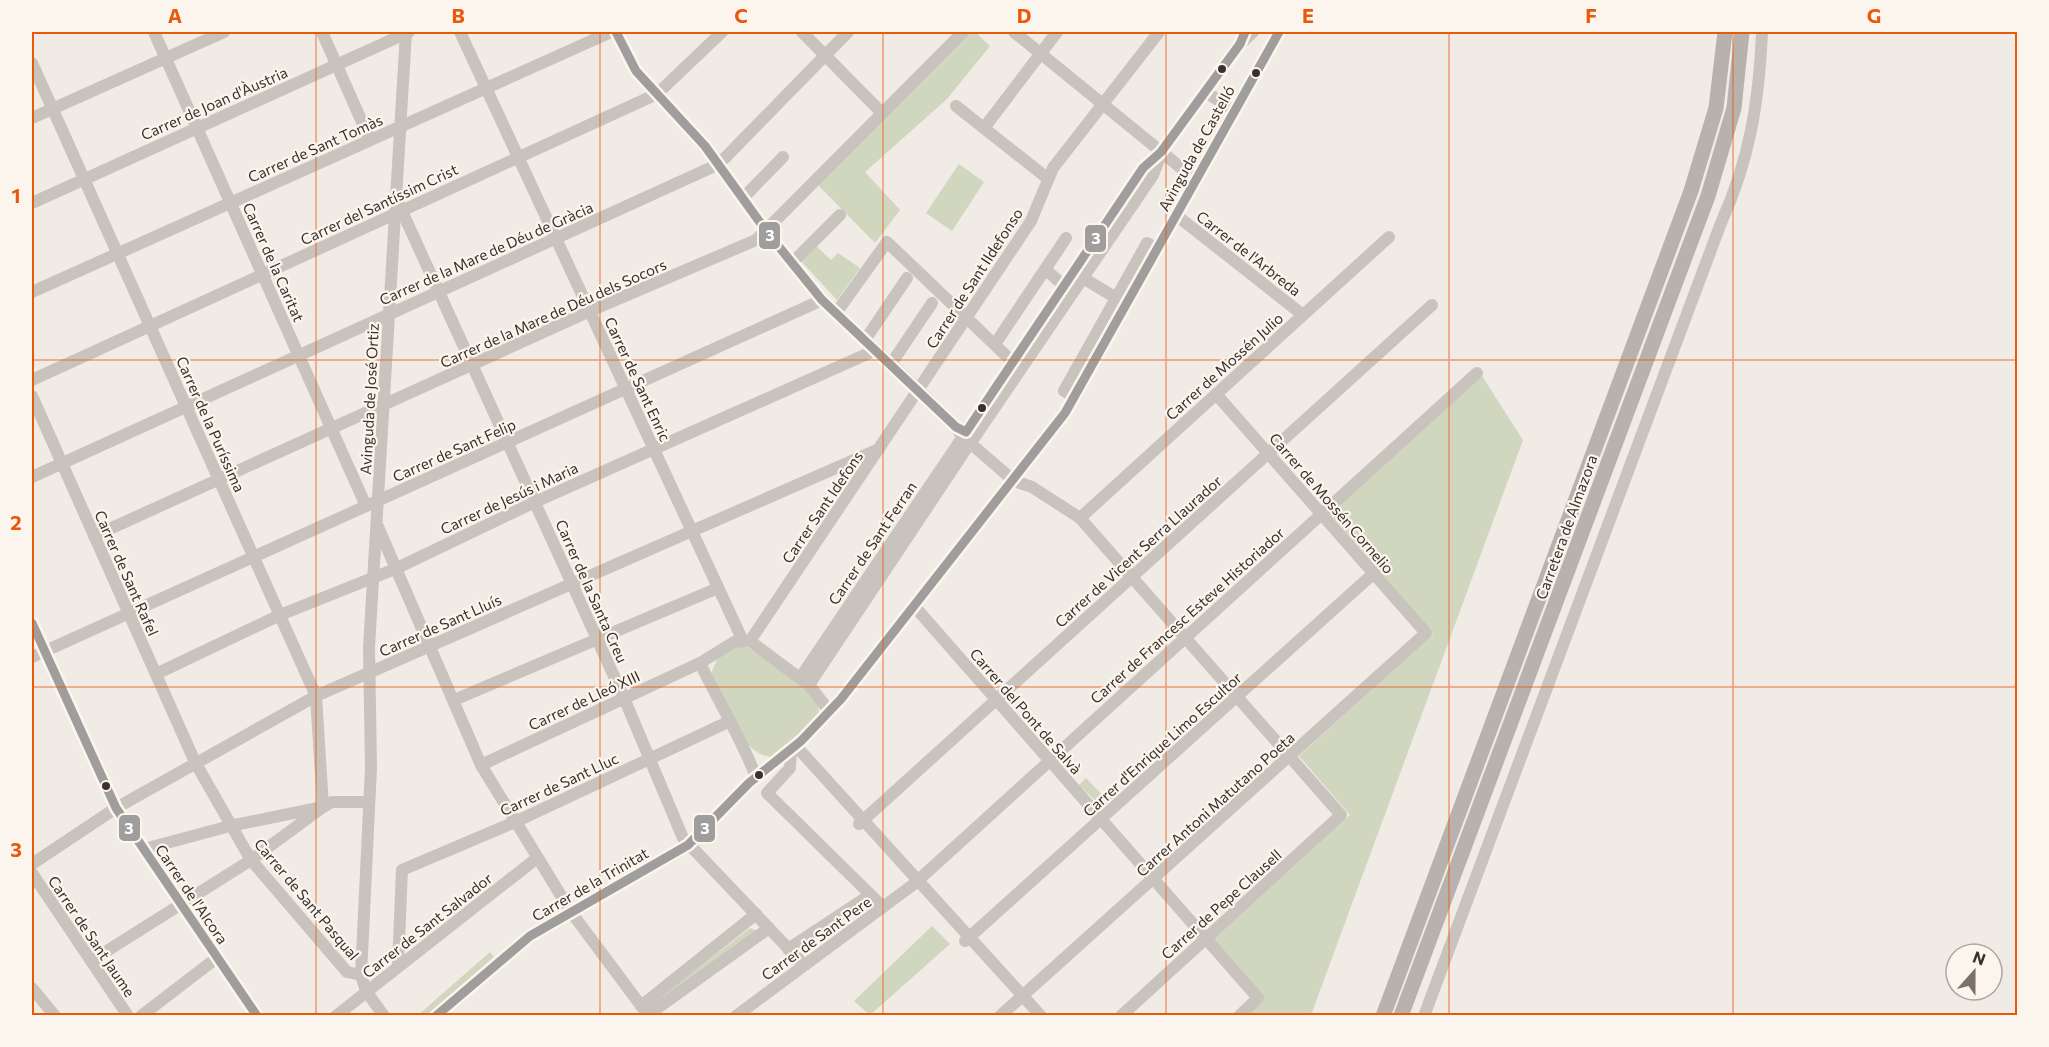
<svg xmlns="http://www.w3.org/2000/svg" width="2049" height="1047" font-family="Commissioner,sans-serif">
	<style>
		.green { fill: #d1d6bf }
		.lines { fill: none; stroke-linecap: round; stroke-linejoin: round }
		.minor { stroke: #c9c3be; stroke-width: 12 }
		.major { stroke: #b8b1ad; stroke-width: 15 }
		.bus-1-casing { stroke: #fbf5ee; stroke-width: 14 }
		.bus-1 { stroke: #a09e9c; stroke-width: 9 }
		.grid { fill: none; stroke: #e8590c; stroke-width: 1.5; stroke-opacity: 0.55 }
		.bus-dot { fill: #3b302b; stroke: #fbf5ee; stroke-width: 2 }
		.labels { text-anchor: middle; dominant-baseline: central; stroke-width: 4.5; stroke-linejoin: round; paint-order: stroke }
		.street-label { font-size: 15px; fill: #3b302b; stroke: #fbf5ee }
		.line-badge { stroke: #fbf5ee; stroke-width: 2 }
		.badge-label { font-size: 16px; text-anchor: middle; font-weight: bold; fill: #fff }
		.neatline { fill: none; stroke: #e8590c; stroke-width: 2 }
		.grid-label { font-size: 20px; text-anchor: middle; font-weight: bold; fill: #e8590c }
	</style>
	<rect width="100%" height="100%" fill="#f0ebe5"/>
	<!-- green -->
	<g class="green">
		<polygon points="970,32 975,32 990,46 947,99 865,172 900,210 875,243 818,185"/>
		<polygon points="959,164 984,182 952,231 926,213"/>
		<polygon points="816,246 831,260 838,253 860,268 837,300 802,262"/>
		<polygon points="1482,376 1523,440 1311,1015 1246,1015 1264,998 1213,940 1350,815 1299,756 1433,634 1329,513"/>
		<path d="M740,646L749,648L808,689L818,702L819,713L815,721L771,757C738,752 725,704 711,677C714,659 723,650 740,646Z"/>
		<polygon points="1086,778 1104,797 1116,786 1121,791 1102,807 1079,785"/>
		<polygon points="932,926 950,944 870,1015 854,1001"/>
		<polygon points="750,928 757,931 650,1010 649,1006"/>
		<polygon points="490,952 494,957 427,1015 417,1016"/>
	</g>
	<g class="lines">
		<!-- minor -->
		<g class="minor">
			<polyline points="154,32 366,506"/>
			<polyline points="322,32 370,140"/>
			<polyline points="460,32 743,641"/>
			<polyline points="616,32 636,71 705,146 767,232 822,300 919,390 956,427 962,437"/>
			<polyline points="802,32 882,113"/>
			<polyline points="1014,32 1196,180"/>
			<polyline points="32,63 316,696 323,807"/>
			<polyline points="1206,92 1234,111"/>
			<polyline points="956,106 1047,178"/>
			<polyline points="32,118 224,32"/>
			<polyline points="984,128 1057,32"/>
			<polyline points="396,198 624,698 683,838 804,965"/>
			<polyline points="743,198 783,157"/>
			<polyline points="32,203 409,32"/>
			<polyline points="1176,215 1303,315"/>
			<polyline points="792,263 840,215"/>
			<polyline points="1046,270 1070,291"/>
			<polyline points="1083,278 1123,302"/>
			<polyline points="32,292 611,32"/>
			<polyline points="836,313 887,242 1018,367"/>
			<polyline points="865,340 907,278"/>
			<polyline points="995,344 1066,238"/>
			<polyline points="891,364 932,303"/>
			<polyline points="32,380 657,94 722,32"/>
			<polyline points="32,396 195,762 251,860 347,972 361,975"/>
			<polyline points="1075,397 1064,391 1147,243 1158,249"/>
			<polyline points="967,432 1143,168 1161,152 1240,44 1253,32"/>
			<polyline points="974,438 1153,175 1161,154"/>
			<polyline points="970,443 1014,481 1032,487 1080,518 1341,815 1121,1016"/>
			<polyline points="32,477 719,164 848,32"/>
			<polyline points="1080,518 1389,237"/>
			<polyline points="378,527 481,765 571,912 648,1015 769,928"/>
			<polyline points="94,536 590,311 756,240 963,32"/>
			<polyline points="915,607 1258,998 1239,1016"/>
			<polyline points="32,623 116,808 257,1016"/>
			<polyline points="750,641 1031,221 1053,168 1159,32"/>
			<polyline points="32,657 822,300"/>
			<polyline points="156,674 280,615 395,569 535,502 876,350"/>
			<polyline points="800,678 962,438"/>
			<polyline points="809,685 974,437"/>
			<polyline points="454,700 718,588"/>
			<polyline points="795,745 1041,1016"/>
			<polyline points="791,749 790,768 767,793 883,907"/>
			<polyline points="481,765 700,663"/>
			<path d="M756,777C741,737 718,701 700,663L734,642L750,641L809,685L830,712"/>
			<polyline points="859,824 1432,305"/>
			<polyline points="144,849 230,826 318,808"/>
			<polyline points="32,864 116,808 316,696 879,449"/>
			<polyline points="32,873 128,1016"/>
			<polyline points="965,941 1374,573"/>
			<polyline points="788,949 870,895"/>
			<polyline points="91,961 251,860 323,807 332,802 369,802"/>
			<polyline points="398,965 402,870 515,822 728,722"/>
			<polyline points="32,988 55,1016"/>
			<polyline points="641,1006 756,914"/>
			<polyline points="141,1016 218,957"/>
			<polyline points="336,1016 537,858"/>
			<polyline points="384,1016 366,991 361,975 371,768 369,647 406,32"/>
			<polyline points="435,1016 530,936 688,845 749,783 801,741 841,699 1065,413 1279,32"/>
			<polyline points="736,1016 914,884 1477,373"/>
			<polyline points="1000,1016 1426,633 1216,394"/>
			<path d="M1424,1016L1721,223C1750,159 1759,101 1762,32"/>
		</g>
		<!-- major -->
		<g class="major">
			<polyline points="1383,1016 1691,191 1716,108 1725,32"/>
			<polyline points="1401,1016 1708,196 1734,108 1742,32"/>
		</g>
		<!-- bus-1 casing -->
		<g class="bus-1-casing">
			<g id="bus-1">
				<polyline points="616,32 636,71 705,146 767,232 822,300 956,427 966,432 1143,168 1161,152 1240,44 1245,32"/>
				<polyline points="32,623 116,808 257,1016"/>
				<polyline points="436,1016 530,936 688,845 749,783 801,741 841,699 1065,413 1279,32"/>
			</g>
		</g>
		<!-- bus-1 -->
		<use href="#bus-1" class="bus-1"/>
	</g>
	<!-- grid -->
	<path class="grid" d="M316,32V1016M600,32V1016M883,32V1016M1166,32V1016M1449,32V1016M1733,32V1016M32,360H2018M32,687H2018"/>
	<!-- markers -->
	<g class="bus-dot">
		<circle cx="1222" cy="69" r="5"/>
		<circle cx="1256" cy="73" r="5"/>
		<circle cx="982" cy="408" r="5"/>
		<circle cx="759" cy="775" r="5"/>
		<circle cx="106" cy="786" r="5"/>
	</g>
	<g class="labels">
		<!-- street labels -->
		<g class="street-label">
			<text transform="translate(214 103) rotate(-24)">Carrer de Joan d'Àustria</text>
			<text transform="translate(315 148) rotate(-24)">Carrer de Sant Tomàs</text>
			<text transform="translate(1196 148) rotate(-61)">Avinguda de Castelló</text>
			<text transform="translate(379 204) rotate(-25)">Carrer del Santíssim Crist</text>
			<text transform="translate(486 253) rotate(-24)">Carrer de la Mare de Déu de Gràcia</text>
			<text transform="translate(1249 253) rotate(38)">Carrer de l'Arbreda</text>
			<text transform="translate(274 262) rotate(66)">Carrer de la Caritat</text>
			<text transform="translate(974 278) rotate(-57)">Carrer de Sant Ildefonso</text>
			<text transform="translate(553 313) rotate(-24)">Carrer de la Mare de Déu dels Socors</text>
			<text transform="translate(1224 366) rotate(-42)">Carrer de Mossén Julio</text>
			<text transform="translate(638 379) rotate(65)">Carrer de Sant Enric</text>
			<text transform="translate(369 399) rotate(-87)">Avinguda de José Ortiz</text>
			<text transform="translate(211 424) rotate(66)">Carrer de la Puríssima</text>
			<text transform="translate(454 450) rotate(-24)">Carrer de Sant Felip</text>
			<text transform="translate(509 498) rotate(-25)">Carrer de Jesús i Maria</text>
			<text transform="translate(1332 503) rotate(49)">Carrer de Mossén Cornelio</text>
			<text transform="translate(822 507) rotate(-56)">Carrer Sant Idefons</text>
			<text transform="translate(1566 527) rotate(-70)">Carretera de Almazora</text>
			<text transform="translate(872 543) rotate(-56)">Carrer de Sant Ferran</text>
			<text transform="translate(1138 551) rotate(-42)">Carrer de Vicent Serra Llaurador</text>
			<text transform="translate(127 573) rotate(66)">Carrer de Sant Rafel</text>
			<text transform="translate(592 591) rotate(66)">Carrer de la Santa Creu</text>
			<text transform="translate(1187 615) rotate(-42)">Carrer de Francesc Esteve Historiador</text>
			<text transform="translate(440 625) rotate(-24)">Carrer de Sant Lluís</text>
			<text transform="translate(584 700) rotate(-25)">Carrer de Lleó XIII</text>
			<text transform="translate(1026 711) rotate(49)">Carrer del Pont de Salvà</text>
			<text transform="translate(1162 744) rotate(-42)">Carrer d'Enrique Limo Escultor</text>
			<text transform="translate(559 784) rotate(-25)">Carrer de Sant Lluc</text>
			<text transform="translate(1215 804) rotate(-42)">Carrer Antoni Matutano Poeta</text>
			<text transform="translate(590 884) rotate(-30)">Carrer de la Trinitat</text>
			<text transform="translate(192 894) rotate(56)">Carrer de l'Alcora</text>
			<text transform="translate(307 899) rotate(50)">Carrer de Sant Pasqual</text>
			<text transform="translate(1221 904) rotate(-42)">Carrer de Pepe Clausell</text>
			<text transform="translate(427 925) rotate(-38)">Carrer de Sant Salvador</text>
			<text transform="translate(92 936) rotate(56)">Carrer de Sant Jaume</text>
			<text transform="translate(816 938) rotate(-36)">Carrer de Sant Pere</text>
		</g>
	</g>
	<g class="line-badge">
		<rect x="758" y="221" width="23" height="29" rx="6" fill="#a09e9c"/>
		<rect x="1084" y="224" width="23" height="29" rx="6" fill="#a09e9c"/>
		<rect x="118" y="814" width="23" height="28" rx="6" fill="#a09e9c"/>
		<rect x="693" y="814" width="23" height="29" rx="6" fill="#a09e9c"/>
	</g>
	<g class="badge-label">
		<text x="770" y="241">3</text>
		<text x="1096" y="244">3</text>
		<text x="129" y="834">3</text>
		<text x="705" y="834">3</text>
	</g>
	<!-- border -->
	<rect width="2049" height="1047" fill="none" stroke="#fbf5ee" stroke-width="66"/>
	<!-- north arrow -->
	<g transform="translate(1974 972) rotate(21)"><circle r="28" fill="#fbf5ee" stroke="#aea6a0" stroke-width="1.5"/>
	<path d="M0-4.5L10 22L0 15L-10 22Z" fill="#7a716c"/>
	<text y="-9" font-size="16" font-weight="bold" text-anchor="middle" fill="#3b302b">N</text>
	</g>
	<rect x="33" y="33" width="1983" height="981" class="neatline"/>
	<g class="grid-label">
		<text x="175" y="23">A</text>
		<text x="458" y="23">B</text>
		<text x="741" y="23">C</text>
		<text x="1024" y="23">D</text>
		<text x="1308" y="23">E</text>
		<text x="1591" y="23">F</text>
		<text x="1874" y="23">G</text>
		<text x="16" y="203">1</text>
		<text x="16" y="530">2</text>
		<text x="16" y="857">3</text>
	</g>
</svg>
